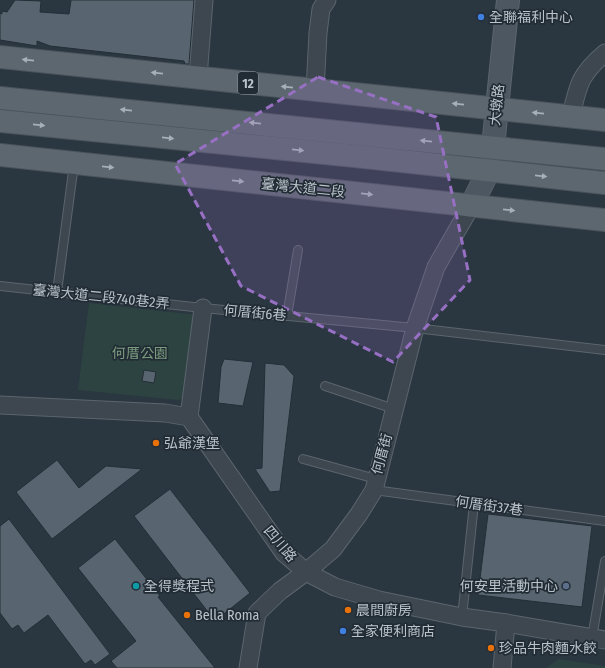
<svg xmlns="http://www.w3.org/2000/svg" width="605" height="668" font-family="'Fira Sans Condensed','Noto Sans TC',sans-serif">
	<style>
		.green { fill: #2d4341 }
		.building { fill: #58646f; stroke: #242e37 }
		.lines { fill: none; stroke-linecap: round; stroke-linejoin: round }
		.lane-casing { stroke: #5b656d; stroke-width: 10 }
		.street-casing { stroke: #5b656d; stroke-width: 19 }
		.secondary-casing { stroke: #5b656d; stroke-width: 24 }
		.primary-casing { stroke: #4a535c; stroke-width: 24 }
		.lane { stroke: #3e4750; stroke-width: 8 }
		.street { stroke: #3e4750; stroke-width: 17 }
		.secondary { stroke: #4c5762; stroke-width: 22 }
		.primary { stroke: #5c676f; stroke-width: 22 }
		.oneway { fill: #a7b0b8 }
		.marked { fill: #9770c4; fill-opacity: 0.2; stroke: #9770c4; stroke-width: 3; stroke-dasharray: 8 5; stroke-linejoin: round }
		.shop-dot { fill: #3f7fe0; stroke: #222c35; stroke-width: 1.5 }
		.food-dot { fill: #e8710a; stroke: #222c35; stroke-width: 1.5 }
		.culture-dot { fill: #0f9aa8; stroke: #222c35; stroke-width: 1.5 }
		.service-dot { fill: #5c6f8a; stroke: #222c35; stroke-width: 1.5 }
		.labels { text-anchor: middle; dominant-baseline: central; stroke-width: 3.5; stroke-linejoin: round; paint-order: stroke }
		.shield { fill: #222c35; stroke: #8c959d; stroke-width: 1 }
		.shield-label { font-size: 13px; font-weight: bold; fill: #bac2ca }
		.poi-label { font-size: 14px; fill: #bac2ca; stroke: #222c35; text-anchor: start }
		.street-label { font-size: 14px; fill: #bac2ca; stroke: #222c35 }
		.park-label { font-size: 14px; fill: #7b9d7f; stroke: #222c35 }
	</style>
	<rect width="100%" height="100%" fill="#2a3640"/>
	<!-- green -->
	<g class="green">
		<polygon points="89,303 197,315 184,399 178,400 78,390"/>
		<polygon points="559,659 605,666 605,668 546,668"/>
	</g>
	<!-- building -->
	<g class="building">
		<polygon points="15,0 41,1 40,12 69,14 71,0 194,0 189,64 185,64 184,61 50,46 37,41 37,46 0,40 0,13 2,14 2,11 7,12"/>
		<polygon points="224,359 253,362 243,406 218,403 221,367"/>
		<polygon points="265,363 284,365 294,376 280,491 270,492 255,469 262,468"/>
		<polygon points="144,370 156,372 154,383 142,381"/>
		<polygon points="57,460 79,488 106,466 142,469 52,539 16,492"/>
		<polygon points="170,489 250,593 215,621 134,516"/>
		<polygon points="488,514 592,526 582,607 478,595"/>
		<polygon points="9,519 110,654 95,665 91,660 85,664 48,615 24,633 18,625 12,629 0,613 0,526"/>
		<polygon points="115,539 160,596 158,597 215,668 117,668 111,661 136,641 78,568"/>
	</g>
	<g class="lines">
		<!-- lane casing -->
		<g class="lane-casing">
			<g id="lane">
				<polyline points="0,286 203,308 415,328 605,350"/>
				<polyline points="57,292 74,164"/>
				<polyline points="287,316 298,250"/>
				<polyline points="325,386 394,409"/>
				<polyline points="303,459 376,479"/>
				<polyline points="374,490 605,521"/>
				<polyline points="462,617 474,504"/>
				<polyline points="592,638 605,561"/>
			</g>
		</g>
		<!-- street casing -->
		<g class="street-casing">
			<g id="street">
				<polyline points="198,77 204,0"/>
				<polyline points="315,90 318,33 321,9 327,0"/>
				<path d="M571,116C578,85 580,74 605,53"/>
				<polyline points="0,405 165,413 189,417 284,553 306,572 335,587 379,600 462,617 506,623 605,640"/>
				<polyline points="189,417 203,308"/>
				<polyline points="248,668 257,613 280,591 306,572 333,549 359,514 374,490 415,328 436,267 471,206"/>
				<polyline points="502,668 506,623"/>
			</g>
		</g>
		<!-- secondary casing -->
		<g class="secondary-casing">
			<polyline id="secondary" points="471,206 489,170 493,147 508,0"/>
		</g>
		<!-- primary casing -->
		<g class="primary-casing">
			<g id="primary">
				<polyline points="0,57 605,120"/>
				<polyline points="0,98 605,159"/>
				<polyline points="0,121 355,156 605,183"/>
				<polyline points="0,155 605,220"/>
			</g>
		</g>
		<!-- lane -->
		<use href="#lane" class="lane"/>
		<!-- street -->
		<use href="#street" class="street"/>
		<!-- secondary -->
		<use href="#secondary" class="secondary"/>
		<!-- primary -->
		<use href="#primary" class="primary"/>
	</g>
	<!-- one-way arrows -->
	<defs><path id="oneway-solid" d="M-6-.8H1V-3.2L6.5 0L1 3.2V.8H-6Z"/></defs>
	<g class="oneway">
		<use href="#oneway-solid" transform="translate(28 60) rotate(-174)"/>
		<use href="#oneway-solid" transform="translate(157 73) rotate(-174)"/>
		<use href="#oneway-solid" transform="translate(287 87) rotate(-174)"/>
		<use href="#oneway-solid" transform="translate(458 104) rotate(-174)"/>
		<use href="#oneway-solid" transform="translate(126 110) rotate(-174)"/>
		<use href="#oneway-solid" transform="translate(538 113) rotate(-174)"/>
		<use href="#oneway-solid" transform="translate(255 123) rotate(-174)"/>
		<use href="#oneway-solid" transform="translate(39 125) rotate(6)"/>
		<use href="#oneway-solid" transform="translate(168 138) rotate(6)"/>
		<use href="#oneway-solid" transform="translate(426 141) rotate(-174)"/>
		<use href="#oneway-solid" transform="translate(298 150) rotate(6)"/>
		<use href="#oneway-solid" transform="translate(108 167) rotate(6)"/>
		<use href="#oneway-solid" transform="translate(541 176) rotate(6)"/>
		<use href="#oneway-solid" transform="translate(238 181) rotate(6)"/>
		<use href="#oneway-solid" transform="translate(367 194) rotate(6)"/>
		<use href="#oneway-solid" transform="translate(509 210) rotate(6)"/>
	</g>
	<!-- marked area -->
	<path class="marked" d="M318,77L436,117L470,280L393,362L241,286L175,164Z"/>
	<!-- markers -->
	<g class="shop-dot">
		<circle cx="481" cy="17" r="4"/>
		<circle cx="343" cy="631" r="4"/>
	</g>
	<g class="food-dot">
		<circle cx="156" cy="443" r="4"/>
		<circle cx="348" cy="610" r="4"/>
		<circle cx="187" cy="615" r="4"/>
		<circle cx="491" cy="648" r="4"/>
	</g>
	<circle class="culture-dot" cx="136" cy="586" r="4"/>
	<circle class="service-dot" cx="566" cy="586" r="4"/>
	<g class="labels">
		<!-- shield labels -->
		<rect class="shield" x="238" y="72" width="20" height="22" rx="3"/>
		<g class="shield-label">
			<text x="248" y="83">12</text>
		</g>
		<!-- poi labels -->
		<g class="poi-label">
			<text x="489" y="17">全聯福利中心</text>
			<text x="164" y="443">弘爺漢堡</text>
			<text x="144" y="586">全得獎程式</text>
			<text x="558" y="586" text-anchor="end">何安里活動中心</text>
			<text x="356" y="610">晨間廚房</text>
			<text x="195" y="615">Bella Roma</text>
			<text x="351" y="631">全家便利商店</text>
			<text x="499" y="648">珍品牛肉麵水餃</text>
		</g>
		<!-- street labels -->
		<g class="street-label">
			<text transform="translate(497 105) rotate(-84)">大墩路</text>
			<text transform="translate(303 188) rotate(6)">臺灣大道二段</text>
			<text transform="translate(101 297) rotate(6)">臺灣大道二段740巷2弄</text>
			<text transform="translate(255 313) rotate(5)">何厝街6巷</text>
			<text transform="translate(382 454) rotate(-75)">何厝街</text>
			<text transform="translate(489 506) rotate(8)">何厝街37巷</text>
			<text transform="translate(280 544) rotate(50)">四川路</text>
		</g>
		<!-- park labels -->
		<g class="park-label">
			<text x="140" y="353">何厝公園</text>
		</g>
	</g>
</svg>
